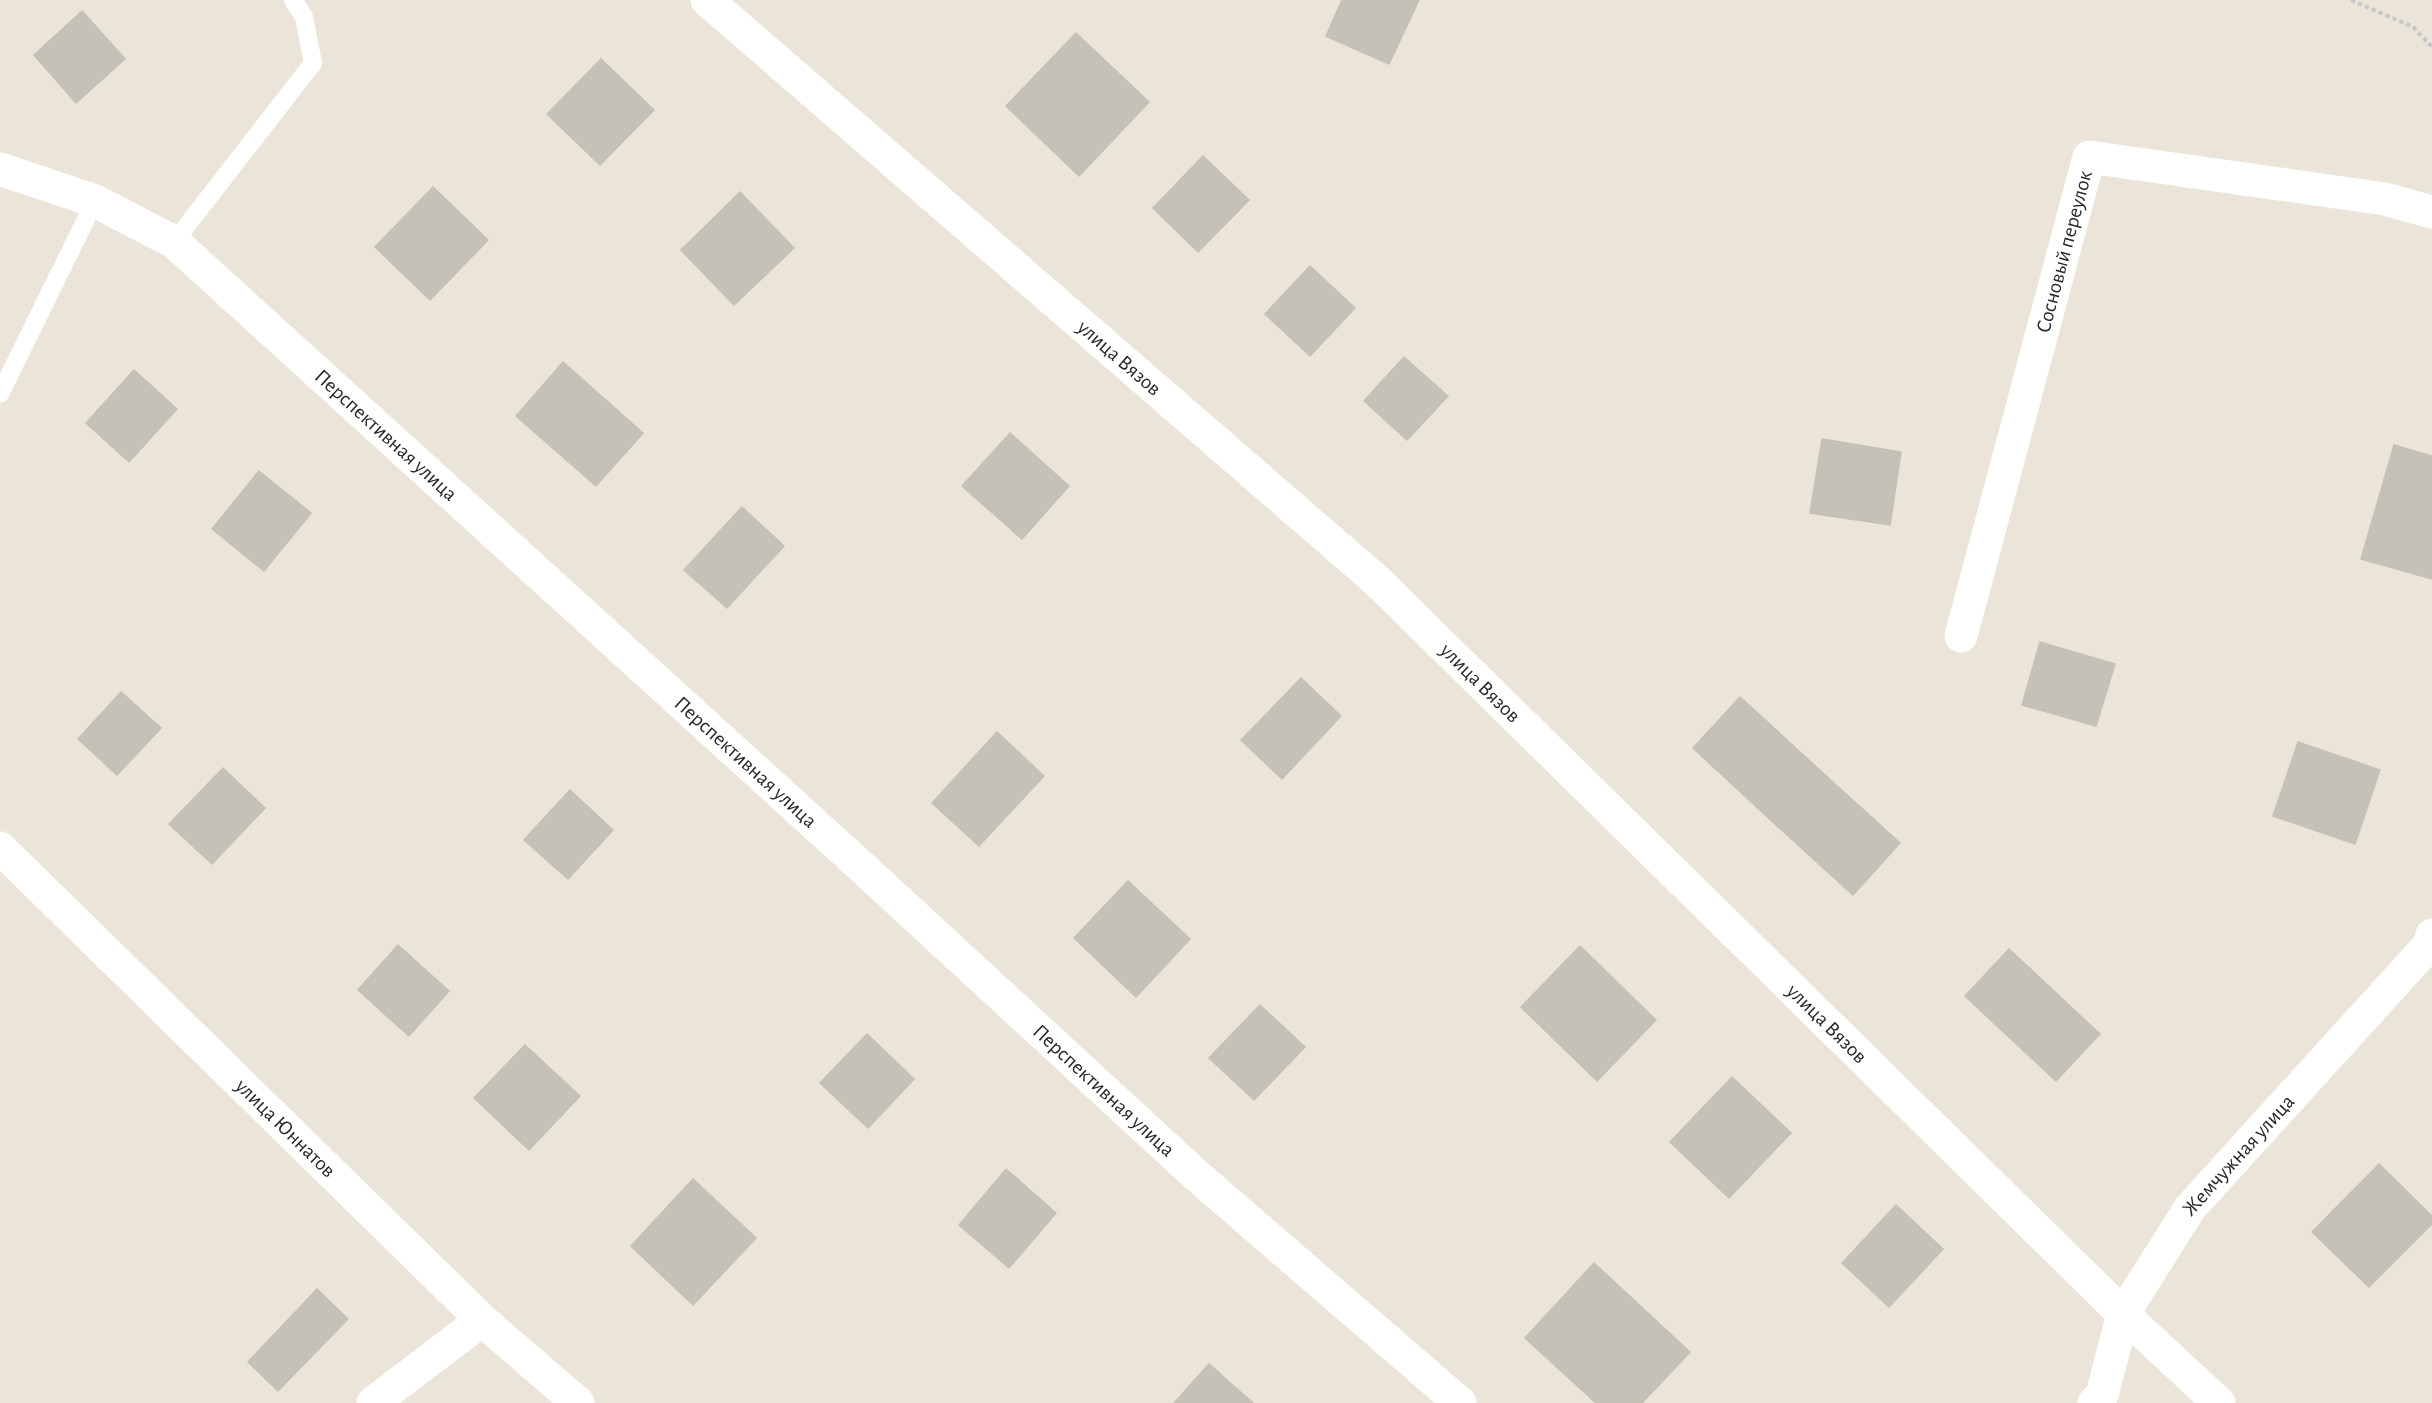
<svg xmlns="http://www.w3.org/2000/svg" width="2432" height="1403" font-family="'Alegreya Sans',sans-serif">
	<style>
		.building { fill: #c5c1b8; stroke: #c5c1b2; stroke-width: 1.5 }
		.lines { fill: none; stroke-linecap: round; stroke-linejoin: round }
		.path { stroke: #c7c7c7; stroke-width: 4; stroke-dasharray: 4.5 3; stroke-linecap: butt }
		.service { stroke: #fff; stroke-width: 18 }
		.minor { stroke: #fff; stroke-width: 33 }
		.labels { text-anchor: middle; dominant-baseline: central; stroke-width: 4.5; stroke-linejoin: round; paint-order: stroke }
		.street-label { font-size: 21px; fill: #272727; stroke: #fff }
	</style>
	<rect width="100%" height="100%" fill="#eae5d8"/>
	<!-- building -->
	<g class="building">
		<polygon points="1342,0 1419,0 1389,64 1326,36"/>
		<polygon points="82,11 125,59 76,103 34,55"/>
		<polygon points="1076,33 1149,102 1079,176 1006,106"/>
		<polygon points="601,59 654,110 600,165 547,114"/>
		<polygon points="1203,156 1249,200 1198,252 1153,208"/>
		<polygon points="433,187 488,240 430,300 375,247"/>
		<polygon points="740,192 794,248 734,305 681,250"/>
		<polygon points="1310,266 1355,308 1310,356 1265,314"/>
		<polygon points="1404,357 1448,396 1407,440 1364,401"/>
		<polygon points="563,362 643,433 596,486 516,416"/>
		<polygon points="134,370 177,409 129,462 86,423"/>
		<polygon points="1010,433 1069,486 1022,539 962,486"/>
		<polygon points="1822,439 1901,452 1890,525 1810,513"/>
		<polygon points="2394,445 2432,456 2432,579 2361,559"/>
		<polygon points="259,471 311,513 264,571 212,529"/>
		<polygon points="742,507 784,546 727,608 684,570"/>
		<polygon points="2040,642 2115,664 2096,726 2022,705"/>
		<polygon points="1301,678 1341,716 1282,779 1241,740"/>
		<polygon points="121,692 161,728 117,775 78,739"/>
		<polygon points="1740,697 1823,773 1776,825 1693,748"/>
		<polygon points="997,732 1044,776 979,846 932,803"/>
		<polygon points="2298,742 2380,770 2355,844 2273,816"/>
		<polygon points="223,768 265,808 212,864 169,824"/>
		<polygon points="1823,773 1900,843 1853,895 1776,825"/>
		<polygon points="570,790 613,830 568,879 524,840"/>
		<polygon points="1128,881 1190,939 1136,997 1074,938"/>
		<polygon points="398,945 449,991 409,1036 358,990"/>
		<polygon points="1580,946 1656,1020 1597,1081 1521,1007"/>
		<polygon points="2009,949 2100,1034 2056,1081 1965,996"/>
		<polygon points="1260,1005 1305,1047 1254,1100 1209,1058"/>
		<polygon points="867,1034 914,1079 868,1128 820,1083"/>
		<polygon points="525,1045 580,1096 529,1150 474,1098"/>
		<polygon points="1732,1077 1791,1133 1729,1198 1670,1142"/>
		<polygon points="2379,1164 2432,1216 2432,1224 2369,1287 2312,1232"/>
		<polygon points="1006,1169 1056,1213 1009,1268 959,1225"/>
		<polygon points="693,1179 756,1238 693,1305 631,1246"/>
		<polygon points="1896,1205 1943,1249 1889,1307 1842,1263"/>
		<polygon points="1594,1263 1690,1352 1642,1403 1596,1403 1525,1338"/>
		<polygon points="317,1289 348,1319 278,1391 248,1362"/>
		<polygon points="1209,1364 1253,1403 1174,1403"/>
	</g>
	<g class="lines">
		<!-- path -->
		<polyline class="path" points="2351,0 2413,27 2432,47"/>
		<!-- service -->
		<g class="service">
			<polyline points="174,242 313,63 304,17 293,0"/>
			<polyline points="0,394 95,201"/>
		</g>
		<!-- minor -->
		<g class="minor">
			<path id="s1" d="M707,0L1377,581L2123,1314L2219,1403"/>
			<path id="s2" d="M0,169L95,201L174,242L865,870L1196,1175L1460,1403"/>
			<path id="s3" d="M1961,636L2089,157L2385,199L2432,212"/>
			<path id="s4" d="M0,848L482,1320L578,1403"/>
			<polyline points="373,1403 482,1320"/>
			<path id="s5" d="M2094,1403L2102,1395L2123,1314L2190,1208L2429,945L2432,935"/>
		</g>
	</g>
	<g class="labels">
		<!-- street labels -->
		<g class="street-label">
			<text stroke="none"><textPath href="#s3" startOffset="398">Сосновый переулок</textPath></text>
			<text stroke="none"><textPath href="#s1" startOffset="546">улица Вязов</textPath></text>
			<text stroke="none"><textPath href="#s2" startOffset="476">Перспективная улица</textPath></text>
			<text stroke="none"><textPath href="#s1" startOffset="1032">улица Вязов</textPath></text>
			<text stroke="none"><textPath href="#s2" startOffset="962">Перспективная улица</textPath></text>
			<text stroke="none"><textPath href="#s1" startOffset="1518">улица Вязов</textPath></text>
			<text stroke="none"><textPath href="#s2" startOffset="1448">Перспективная улица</textPath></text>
			<text stroke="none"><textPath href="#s4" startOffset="400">улица Юннатов</textPath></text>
			<text stroke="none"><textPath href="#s5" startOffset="292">Жемчужная улица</textPath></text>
		</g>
	</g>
</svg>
